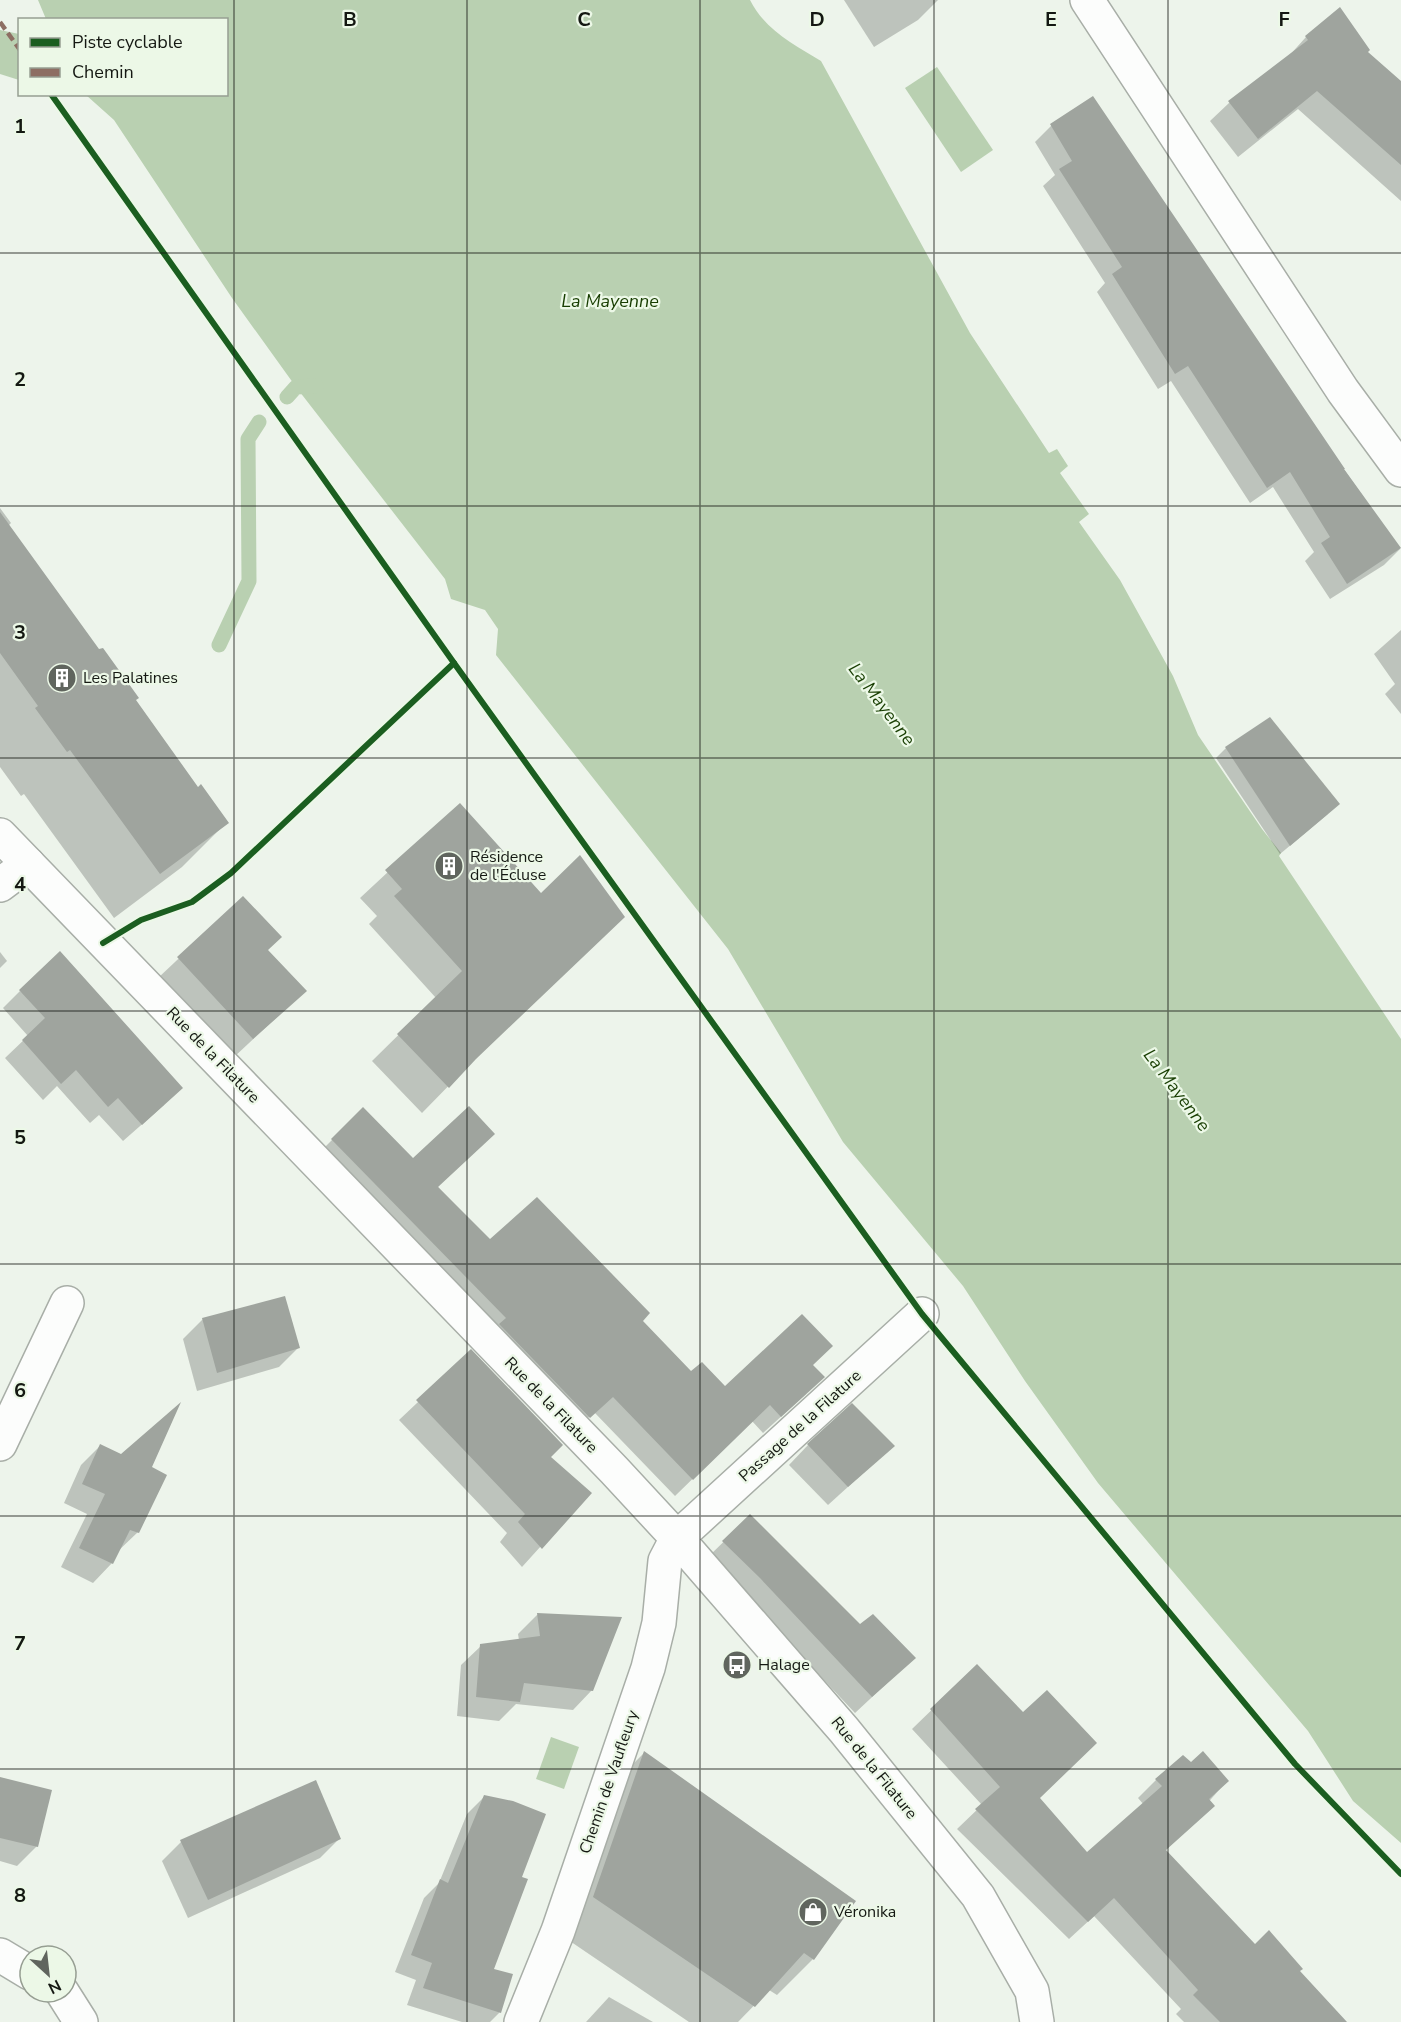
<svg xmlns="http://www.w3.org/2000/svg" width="1401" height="2022" font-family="'Nunito Sans',sans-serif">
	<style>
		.water { fill: #b9d0b1 }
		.shadow { fill: #0003 }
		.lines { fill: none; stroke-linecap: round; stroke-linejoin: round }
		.stream { stroke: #b9d0b1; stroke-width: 15 }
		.building { fill: #9fa49e }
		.minor-casing { stroke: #a8aea7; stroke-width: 36 }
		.major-casing { stroke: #a8aea7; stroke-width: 36 }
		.minor { stroke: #fcfdfc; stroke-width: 33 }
		.major { stroke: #fcfdfc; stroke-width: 33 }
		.quiet { stroke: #8d6e63; stroke-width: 4.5; stroke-dasharray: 9 4.5; stroke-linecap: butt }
		.cycleway-casing { stroke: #ecf8e7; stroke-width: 10 }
		.cycleway { stroke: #1b5e20; stroke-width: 6 }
		.grid { fill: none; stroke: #141812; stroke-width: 1.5; stroke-opacity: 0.55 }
		.labels { text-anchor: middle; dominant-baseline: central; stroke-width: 4.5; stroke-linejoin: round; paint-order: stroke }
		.poi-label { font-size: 16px; fill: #141812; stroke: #ecf8e7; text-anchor: start }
		.street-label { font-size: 16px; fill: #141812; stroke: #ecf8e7 }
		.water-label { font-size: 18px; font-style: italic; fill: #173d01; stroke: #ecf8e7 }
		.grid-label { font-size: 20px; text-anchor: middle; font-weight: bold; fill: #141812; stroke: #ecf8e7; stroke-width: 4.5; stroke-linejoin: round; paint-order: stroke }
	</style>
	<rect width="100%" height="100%" fill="#edf4eb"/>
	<!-- water -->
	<g class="water">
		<path d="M38,0H750C765,30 794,45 821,61L970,333L1049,453L1057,449L1068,466L1060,473L1089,514L1079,522L1120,580L1173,676L1198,735L1262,829L1281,853L1279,856L1401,1039V1843L1353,1801L1308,1731L1098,1483L1025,1381L963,1286L843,1142L728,949L496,655L498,629L485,610L451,599L445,579L296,387L232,298L114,120L86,95L226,94V20L46,19Z"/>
		<polygon points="0,30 19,34 19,80 0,74"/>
		<polygon points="937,67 993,150 961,172 905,88"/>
		<polygon points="551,1737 579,1747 564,1789 536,1779"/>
	</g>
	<!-- shadow -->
	<g class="shadow">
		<polygon points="844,0 938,0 918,20 874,47"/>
		<polygon points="1306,37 1366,52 1401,82 1401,201 1298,109 1238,157 1210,121 1229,103 1288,57"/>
		<polygon points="1092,99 1343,468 1400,549 1384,565 1330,599 1305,561 1314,552 1273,487 1250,503 1171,381 1158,389 1097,292 1105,283 1043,186 1055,175 1035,142 1051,126"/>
		<polygon points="0,508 11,523 8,526 198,789 227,822 182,867 114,918 24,794 21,796 0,767"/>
		<polygon points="1401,630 1401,714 1385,694 1395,684 1374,654"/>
		<polygon points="1269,719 1328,814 1280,854 1216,758 1226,748"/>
		<polygon points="460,805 466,1068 422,1113 372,1061 436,998 369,924 377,916 360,898"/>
		<polygon points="243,898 266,950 305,991 233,1058 158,978"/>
		<polygon points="0,952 7,961 0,968"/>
		<polygon points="20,991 164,1105 123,1141 99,1115 90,1123 57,1086 43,1100 5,1058 28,1036 3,1008"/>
		<polygon points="363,1109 490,1241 641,1321 691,1373 725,1388 806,1394 763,1433 752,1421 675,1496 594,1412 572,1434 315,1157"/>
		<polygon points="203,1319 298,1348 279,1367 197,1391 183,1339"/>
		<polygon points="471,1352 549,1457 589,1493 522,1567 500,1542 507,1533 399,1420"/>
		<polygon points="808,1445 893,1446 828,1505 789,1465"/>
		<polygon points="100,1446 150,1468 138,1532 117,1552 112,1563 93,1583 61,1567 87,1514 64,1503 81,1465"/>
		<polygon points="750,1516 860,1626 914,1658 855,1713 743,1594 706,1559"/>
		<polygon points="537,1615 620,1618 592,1690 573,1710 516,1704 499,1721 457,1716 461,1665 481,1646 519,1640 518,1634"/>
		<polygon points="977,1666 1038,1799 1087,1854 1144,1805 1138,1798 1156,1780 1191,1764 1227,1781 1165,1851 1254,1946 1298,1972 1344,2022 1184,2022 1176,2014 1181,2009 1094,1916 1069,1939 957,1829 982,1805 912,1729"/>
		<polygon points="644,1753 813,1959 777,1995 769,1990 738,2022 689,2022 558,1933 608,1789"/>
		<polygon points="0,1778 37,1846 17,1866 0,1861"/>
		<polygon points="484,1797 520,1877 492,1970 500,2012 490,2022 462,2022 407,2005 416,1980 395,1972 424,1898 439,1883 467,1814"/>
		<polygon points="340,1838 320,1858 188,1918 162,1861 181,1842"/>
		<polygon points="609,1997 653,2022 586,2022"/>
	</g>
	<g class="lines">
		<!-- stream -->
		<g class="stream">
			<polyline points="287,397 296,387 316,386"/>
			<polyline points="219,645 249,581 248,439 259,422"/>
		</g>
	</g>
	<!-- building -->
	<g class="building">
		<polygon points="1340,7 1370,50 1368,52 1401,81 1401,165 1317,91 1258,139 1228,101 1308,40 1305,36"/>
		<polygon points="1093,96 1345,469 1344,469 1401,548 1347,584 1321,543 1330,537 1290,472 1267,488 1188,366 1175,374 1112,274 1122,267 1059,169 1072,161 1050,124"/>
		<polygon points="0,512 99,649 103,648 139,698 136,700 198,787 201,784 229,823 160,874 70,750 67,752 35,708 38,706 0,653"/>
		<polygon points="1270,717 1340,804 1290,846 1225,747"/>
		<polygon points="460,803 541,893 580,855 625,917 476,1059 449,1088 397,1034 462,971 394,896 402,889 385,870"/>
		<polygon points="243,896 282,937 268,950 307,991 253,1039 177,957"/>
		<polygon points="60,951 183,1088 142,1125 118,1098 108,1107 76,1070 61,1084 22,1040 45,1018 19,990"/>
		<polygon points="469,1106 495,1134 438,1187 490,1239 537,1197 650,1313 643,1321 691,1371 702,1362 725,1386 802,1314 833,1346 813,1365 825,1377 781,1417 770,1405 693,1480 613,1397 590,1418 499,1324 506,1318 331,1139 363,1107 413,1158"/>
		<polygon points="285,1296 300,1348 217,1373 202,1318"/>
		<polygon points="471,1349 563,1445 551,1457 592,1493 542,1549 518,1522 525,1514 416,1400"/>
		<polygon points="181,1402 152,1467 167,1475 139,1533 130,1530 113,1564 79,1548 105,1494 82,1484 100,1444 121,1454"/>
		<polygon points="852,1403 895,1446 848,1487 807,1444"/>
		<polygon points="750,1514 860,1624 873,1614 916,1658 872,1697 760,1578 722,1541"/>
		<polygon points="537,1613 622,1617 593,1691 524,1683 520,1702 476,1697 480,1644 540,1636"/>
		<polygon points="977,1664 1023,1712 1047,1690 1097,1743 1040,1798 1087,1852 1162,1786 1155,1779 1183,1755 1191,1762 1203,1751 1229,1781 1209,1799 1215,1806 1166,1850 1255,1944 1269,1930 1303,1969 1300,1971 1347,2022 1220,2022 1193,1995 1198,1990 1114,1898 1088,1922 975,1809 1000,1787 930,1709"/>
		<polygon points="644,1751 856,1901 814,1960 804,1953 755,2007 593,1897"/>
		<polygon points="0,1777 52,1790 38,1847 0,1838"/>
		<polygon points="316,1780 341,1839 208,1900 180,1840"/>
		<polygon points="484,1795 513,1801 546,1814 522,1877 528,1879 494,1969 513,1974 501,2013 423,1988 432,1963 411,1955 440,1879 448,1883"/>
	</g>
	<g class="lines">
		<!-- minor casing -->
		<g class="minor-casing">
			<g id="minor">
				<polyline points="0,835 614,1470 677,1538 844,1730 978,1896 1032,1991 1037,2022"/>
				<polyline points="0,885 28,864"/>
				<polyline points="0,1444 67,1303"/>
				<polyline points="0,1955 30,1973"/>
				<polyline points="62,1992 81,2022"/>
				<polyline points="521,2022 558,1931 648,1668 659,1623 665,1561 677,1538 922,1314"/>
			</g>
		</g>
		<!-- major casing -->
		<g class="major-casing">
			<polyline id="major" points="1087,0 1343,391 1401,470"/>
		</g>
		<!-- minor -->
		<use href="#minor" class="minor"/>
		<!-- major -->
		<use href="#major" class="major"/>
		<!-- quiet -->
		<polyline class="quiet" points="0,22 20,50"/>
		<!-- cycleway casing -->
		<g class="cycleway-casing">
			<g id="cycleway">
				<polyline points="51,94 454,663 922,1314 1295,1764 1401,1874"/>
				<polyline points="103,943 141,920 192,902 231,873 454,663"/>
			</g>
		</g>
		<!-- cycleway -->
		<use href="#cycleway" class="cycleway"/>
	</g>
	<!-- grid -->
	<path class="grid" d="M234,0V2022M467,0V2022M700,0V2022M934,0V2022M1168,0V2022M0,253H1401M0,506H1401M0,758H1401M0,1011H1401M0,1264H1401M0,1516H1401M0,1769H1401"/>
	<!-- icons -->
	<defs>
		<g id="building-disc" transform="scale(1.5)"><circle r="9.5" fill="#60655e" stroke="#ecf8e7"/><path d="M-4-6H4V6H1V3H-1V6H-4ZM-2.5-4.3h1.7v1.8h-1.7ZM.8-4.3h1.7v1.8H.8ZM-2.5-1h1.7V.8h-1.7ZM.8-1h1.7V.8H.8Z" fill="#fff"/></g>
		<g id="bus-disc" transform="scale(1.5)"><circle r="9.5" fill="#60655e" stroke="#ecf8e7"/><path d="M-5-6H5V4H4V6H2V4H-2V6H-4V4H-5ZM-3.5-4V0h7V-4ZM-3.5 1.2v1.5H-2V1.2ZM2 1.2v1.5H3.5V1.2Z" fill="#fff"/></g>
		<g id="shop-disc" transform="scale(1.5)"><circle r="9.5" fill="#60655e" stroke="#ecf8e7"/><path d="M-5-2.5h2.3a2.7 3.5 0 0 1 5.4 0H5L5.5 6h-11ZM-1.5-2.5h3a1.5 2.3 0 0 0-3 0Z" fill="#fff"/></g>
	</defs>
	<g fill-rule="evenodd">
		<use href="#building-disc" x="62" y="678"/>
		<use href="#building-disc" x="449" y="866"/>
		<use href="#bus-disc" x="737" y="1665"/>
		<use href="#shop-disc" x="813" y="1912"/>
	</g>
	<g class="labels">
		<!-- poi labels -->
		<g class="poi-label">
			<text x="83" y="678">Les Palatines</text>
			<text x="470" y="857">Résidence<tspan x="470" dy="18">de l'Écluse</tspan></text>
			<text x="758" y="1665">Halage</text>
			<text x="834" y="1912">Véronika</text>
		</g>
		<!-- street labels -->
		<g class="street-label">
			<text transform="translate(213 1055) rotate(46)">Rue de la Filature</text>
			<text transform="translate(551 1405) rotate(46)">Rue de la Filature</text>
			<text transform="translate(800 1426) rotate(-42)">Passage de la Filature</text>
			<text transform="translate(874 1768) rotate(51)">Rue de la Filature</text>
			<text transform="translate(609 1782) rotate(-71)">Chemin de Vaufleury</text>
		</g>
		<!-- water labels -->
		<g class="water-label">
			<text x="610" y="301">La Mayenne</text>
			<text transform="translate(882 704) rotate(53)">La Mayenne</text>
			<text transform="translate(1177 1090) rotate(53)">La Mayenne</text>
		</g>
	</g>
	<g class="grid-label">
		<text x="350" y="26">B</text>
		<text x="584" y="26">C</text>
		<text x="817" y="26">D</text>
		<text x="1051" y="26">E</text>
		<text x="1284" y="26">F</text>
		<text x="20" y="133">1</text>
		<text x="20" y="386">2</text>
		<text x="20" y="639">3</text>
		<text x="20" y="891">4</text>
		<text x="20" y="1144">5</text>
		<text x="20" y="1397">6</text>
		<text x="20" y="1650">7</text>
		<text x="20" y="1902">8</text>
	</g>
	<!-- legend -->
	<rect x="18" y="18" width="210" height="78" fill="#ecf8e7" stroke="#969e92" stroke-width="1.5"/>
	<rect x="30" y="38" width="30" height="9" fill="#1b5e20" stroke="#969e92" stroke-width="1.5"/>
	<text x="72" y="48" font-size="18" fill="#141812">Piste cyclable</text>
	<rect x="30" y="68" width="30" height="9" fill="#8d6e63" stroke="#969e92" stroke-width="1.5"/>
	<text x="72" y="78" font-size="18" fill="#141812">Chemin</text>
	<!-- north arrow -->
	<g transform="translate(48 1974) rotate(153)"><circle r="28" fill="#ecf8e7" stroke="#969e92" stroke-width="1.5"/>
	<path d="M0-4.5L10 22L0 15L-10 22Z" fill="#60655e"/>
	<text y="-9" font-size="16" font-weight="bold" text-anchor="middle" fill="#141812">N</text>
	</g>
</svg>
